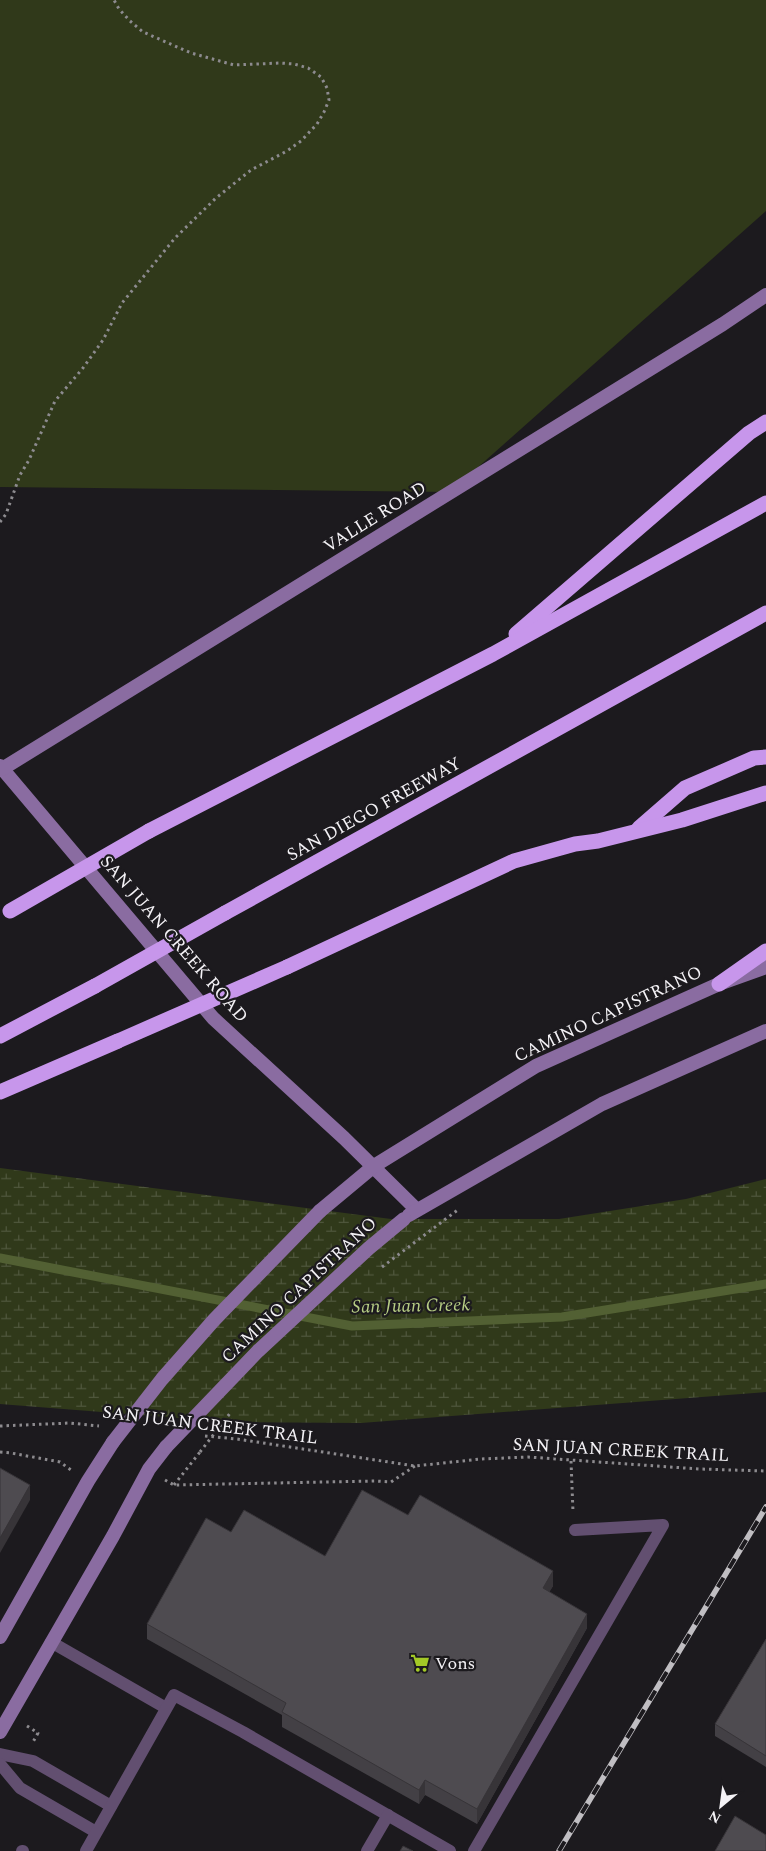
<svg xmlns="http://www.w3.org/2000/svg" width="766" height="1851" font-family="Spectral,serif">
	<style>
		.green { fill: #30391a }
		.wetland { fill: url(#wetland-marsh) }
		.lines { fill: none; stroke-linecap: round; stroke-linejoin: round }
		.stream { stroke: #526033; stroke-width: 9 }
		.path { stroke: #8d8b8f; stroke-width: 3; stroke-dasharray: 2.5 4; stroke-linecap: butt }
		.service { stroke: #624f70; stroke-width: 12 }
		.secondary { stroke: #8a6ca1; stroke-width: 14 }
		.motorway { stroke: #c796eb; stroke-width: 15 }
		.rail-casing { stroke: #c0bec2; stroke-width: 5.5 }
		.rail { stroke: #1c1a1e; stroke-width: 4; stroke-dasharray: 11; stroke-linecap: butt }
		.path-bridge { stroke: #8d8b8f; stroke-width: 3; stroke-dasharray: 2.5 4; stroke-linecap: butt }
		.secondary-bridge { stroke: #8a6ca1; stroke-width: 14 }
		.motorway-bridge { stroke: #c796eb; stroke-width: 15 }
		.wall { fill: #434045 }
		.shaded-wall { fill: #373438 }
		.building { fill: #4e4b50; stroke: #373438 }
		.labels { text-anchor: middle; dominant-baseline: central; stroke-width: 4.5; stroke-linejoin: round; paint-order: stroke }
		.street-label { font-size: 18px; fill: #f4f2f6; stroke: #1c1a1e }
		.poi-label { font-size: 18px; fill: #f4f2f6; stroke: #1c1a1e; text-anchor: start }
		.water-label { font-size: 19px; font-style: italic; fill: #b6cd84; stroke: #1c1a1e }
	</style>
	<defs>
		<pattern id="wetland-marsh" width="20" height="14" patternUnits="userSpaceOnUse" patternTransform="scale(1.25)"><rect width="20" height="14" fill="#30391a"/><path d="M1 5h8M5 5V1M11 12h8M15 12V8" fill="none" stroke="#4f563c"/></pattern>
	</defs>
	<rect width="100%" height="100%" fill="#1c1a1e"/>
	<!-- green -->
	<polygon class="green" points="0,0 766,0 766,211 450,492 0,487"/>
	<!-- wetland -->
	<polygon class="wetland" points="0,1168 391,1219 559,1219 686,1199 766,1179 766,1392 361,1423 229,1422 0,1404"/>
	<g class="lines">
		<!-- stream -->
		<polyline class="stream" points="0,1258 352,1326 562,1317 766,1284"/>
		<!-- path -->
		<g class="path">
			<polyline points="0,522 6,514 20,475 29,460 55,401 83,368 103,340 122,303 175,238 216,198 251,170 287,151 301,141 317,124 324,112 329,100 327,88 321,77 308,68 294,64 280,63 234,65 191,53 143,32 130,21 119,9 114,0"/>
			<polyline points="0,1426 70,1423 99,1426"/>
			<polyline points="205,1436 237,1439 415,1466 481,1459 528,1457 699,1469 766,1471"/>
			<polyline points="0,1452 11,1453 60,1462 71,1470"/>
			<polyline points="571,1461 573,1512"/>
			<polyline points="165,1480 174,1485 375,1481 391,1482 415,1466"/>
			<polyline points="174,1485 200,1452"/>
			<polyline points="27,1726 38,1733 33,1742"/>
		</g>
		<!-- service -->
		<g class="service">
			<polyline points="51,1642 166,1708"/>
			<polyline points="0,1754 33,1761 111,1806"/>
			<polyline points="0,1764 20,1788 96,1832"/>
			<polyline points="22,1851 23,1851"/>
			<polyline points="86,1851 174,1695 243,1732 450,1851"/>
			<polyline points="367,1851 388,1815"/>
			<polyline points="474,1851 663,1525 575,1530"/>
		</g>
		<!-- secondary -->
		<g class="secondary">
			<polyline points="0,766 213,1018 344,1138 416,1209"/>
			<polyline points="2,769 723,324 766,295"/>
			<polyline points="320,1211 374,1166 536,1066 719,984 766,967"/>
			<polyline points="409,1215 602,1104 766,1031"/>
			<polyline points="0,1637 88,1481 113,1442"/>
			<polyline points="0,1732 113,1536 149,1469 166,1447"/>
		</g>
		<!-- motorway -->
		<g class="motorway">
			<polyline points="516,634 749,433 766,422"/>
			<polyline points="639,828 685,788 754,758 766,757"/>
			<polyline points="149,831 493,654 766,503"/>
			<polyline points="225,913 766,613"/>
			<polyline points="287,967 514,861 575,844 598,841 682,820 766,793"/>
			<polyline points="719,984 766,951"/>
			<polyline points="0,1036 95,986"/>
			<polyline points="0,1092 118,1041"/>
		</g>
		<!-- rail casing -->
		<g class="rail-casing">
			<polyline id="rail" points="559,1851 766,1507"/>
		</g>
		<!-- rail -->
		<use href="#rail" class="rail"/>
		<!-- path-bridge -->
		<g class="path-bridge">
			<polyline points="382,1267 459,1209"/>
			<polyline points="200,1452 231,1412"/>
		</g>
		<!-- secondary-bridge -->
		<g class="secondary-bridge">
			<polyline points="113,1442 162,1379 214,1320 320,1211"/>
			<polyline points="166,1447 258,1351 369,1248 404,1219"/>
		</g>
		<!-- motorway-bridge -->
		<g class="motorway-bridge">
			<polyline points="10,911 149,831"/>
			<polyline points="95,986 225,913"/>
			<polyline points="118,1041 287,967"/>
		</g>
	</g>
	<!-- wall -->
	<g class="wall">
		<polygon points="408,1515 553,1586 549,1592 587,1628 477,1824 425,1795 419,1804 282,1727 282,1715 147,1639 147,1624 231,1532 325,1556"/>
		<polygon points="766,1639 766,1767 715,1736 715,1724"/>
	</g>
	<!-- shaded-wall -->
	<g class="shaded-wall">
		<polygon points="30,1485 30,1500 0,1553 0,1538"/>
		<polygon points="553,1571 553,1586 543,1603 543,1588"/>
		<polygon points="587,1614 587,1628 477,1824 477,1809"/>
		<polygon points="425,1780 425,1795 419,1804 419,1790"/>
	</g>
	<!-- building -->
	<g class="building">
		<polygon points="0,1468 30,1485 0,1538"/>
		<polygon points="362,1490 408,1515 420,1495 553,1571 543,1588 587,1614 477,1809 425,1780 419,1790 282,1712 286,1703 147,1624 206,1518 231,1532 244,1510 325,1556"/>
		<polygon points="766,1639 766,1756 715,1724"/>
		<polygon points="735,1816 766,1835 766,1851 715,1851"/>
		<polygon points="403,1846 413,1851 400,1851"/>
	</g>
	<!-- icons -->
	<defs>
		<g id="supermarket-bare" transform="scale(1.5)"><path d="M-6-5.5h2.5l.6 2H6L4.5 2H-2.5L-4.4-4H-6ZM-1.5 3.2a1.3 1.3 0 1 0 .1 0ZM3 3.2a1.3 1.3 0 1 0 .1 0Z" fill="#a3c926" stroke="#1c1a1e" stroke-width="2.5" paint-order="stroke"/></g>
	</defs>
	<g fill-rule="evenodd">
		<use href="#supermarket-bare" x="420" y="1663"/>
	</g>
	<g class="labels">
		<!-- street labels -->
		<g class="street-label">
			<text transform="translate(375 517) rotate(-32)">VALLE ROAD</text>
			<text transform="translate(374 809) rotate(-29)">SAN DIEGO FREEWAY</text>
			<text transform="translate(174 939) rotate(49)">SAN JUAN CREEK ROAD</text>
			<text transform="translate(608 1014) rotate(-25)">CAMINO CAPISTRANO</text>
			<text transform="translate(299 1290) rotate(-43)">CAMINO CAPISTRANO</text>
			<text transform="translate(210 1425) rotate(7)">SAN JUAN CREEK TRAIL</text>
			<text transform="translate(621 1450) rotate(3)">SAN JUAN CREEK TRAIL</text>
		</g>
		<!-- poi labels -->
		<g class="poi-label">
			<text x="435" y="1663">Vons</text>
		</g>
		<!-- water labels -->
		<g class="water-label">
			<text transform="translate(411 1306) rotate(-1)">San Juan Creek</text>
		</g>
	</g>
	<!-- north arrow -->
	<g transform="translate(721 1806) rotate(209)" stroke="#1c1a1e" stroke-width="4" paint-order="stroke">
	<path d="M0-4L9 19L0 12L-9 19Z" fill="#f4f2f6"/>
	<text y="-8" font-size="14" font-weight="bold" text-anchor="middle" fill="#f4f2f6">N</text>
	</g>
</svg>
